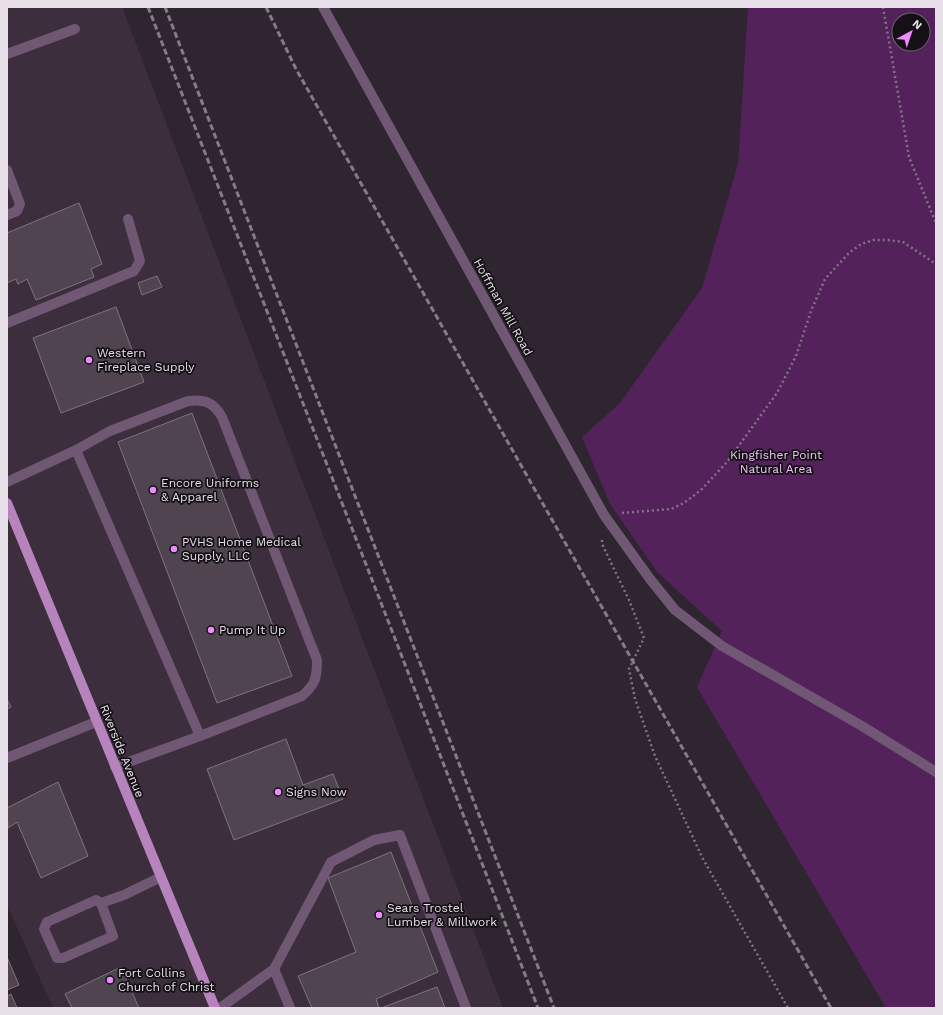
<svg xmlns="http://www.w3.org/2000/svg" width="943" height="1015" font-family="'Work Sans',sans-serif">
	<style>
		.built { fill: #3c2e3d }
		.green { fill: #54225b; fill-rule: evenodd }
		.building { fill: #4f4450; stroke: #7f7381 }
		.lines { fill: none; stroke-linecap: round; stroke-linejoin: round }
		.path { stroke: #7f7680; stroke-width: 2.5; stroke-dasharray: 2 3; stroke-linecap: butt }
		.minor { stroke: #705773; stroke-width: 10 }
		.major { stroke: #b683bd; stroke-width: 10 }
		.rail { stroke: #847c85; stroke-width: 3; stroke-dasharray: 6 3; stroke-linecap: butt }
		.poi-dot { fill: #ec8cfa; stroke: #141015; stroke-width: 1.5 }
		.labels { text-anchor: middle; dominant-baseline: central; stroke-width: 3.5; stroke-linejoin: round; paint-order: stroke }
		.street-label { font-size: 12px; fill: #e7e0e8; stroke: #141015 }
		.poi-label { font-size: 12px; fill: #e7e0e8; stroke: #141015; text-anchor: start }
		.park-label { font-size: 12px; fill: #efc0f6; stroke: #141015 }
	</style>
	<rect width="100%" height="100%" fill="#2f2530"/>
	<!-- built -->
	<polygon class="built" points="7,7 122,7 503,1008 53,1008 7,905"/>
	<!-- green -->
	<path class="green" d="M748,7H936V1008H886L697,687L722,631L657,572L610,504L582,437L620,403L702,288L738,164ZM899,20H923V44H899Z"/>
	<!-- building -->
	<g class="building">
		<polygon points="79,203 102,264 91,269 94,277 36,300 27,279 18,284 16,279 7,283 7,233"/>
		<polygon points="157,276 162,287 142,295 138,283"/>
		<polygon points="116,307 144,382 61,413 33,338"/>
		<polygon points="192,413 292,676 217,703 118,442"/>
		<polygon points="7,699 11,707 7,709"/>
		<polygon points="286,739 303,785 333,774 343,799 234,840 207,769"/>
		<polygon points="58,782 88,856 41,878 17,822 8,828 7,808"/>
		<polygon points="391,852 438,972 376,999 379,1008 312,1008 298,976 356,952 328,878"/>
		<polygon points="7,957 19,985 7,990"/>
		<polygon points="121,967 139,1008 72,1008 65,994"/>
		<polygon points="437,987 445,1008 381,1008"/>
		<polygon points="11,994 17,1008 7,1008 7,996"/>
	</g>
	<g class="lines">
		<!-- path -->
		<g class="path">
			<polyline points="883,7 909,157 936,223"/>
			<polyline points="622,513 671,509 684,503 701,490 727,462 777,393 796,356 811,311 825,279 849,253 861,244 874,240 888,240 903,242 936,264"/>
			<polyline points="602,540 602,544 629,600 644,638 629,669 635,699 655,756 703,859 788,1008"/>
		</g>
		<!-- minor -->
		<g class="minor">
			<polyline points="323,7 604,515 650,579 675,610 722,646 862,726 936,772"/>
			<polyline points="7,54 75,29"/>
			<polyline points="7,170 20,204 17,211 7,215"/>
			<polyline points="7,323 134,271 140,261 128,219"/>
			<path d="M76,450L110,431L188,401C205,399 213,402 222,417L317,660C317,677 316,684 302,696L200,736"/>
			<polyline points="7,482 76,450 200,736 115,767"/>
			<polyline points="7,758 96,722"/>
			<polyline points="101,903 96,900 47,922 44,929 57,958 63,958 113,936 101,903 124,895 161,877"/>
			<polyline points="274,969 290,1008"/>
			<polyline points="220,1008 274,969 331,862 374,840 400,835 466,1008"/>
		</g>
		<!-- major -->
		<polyline class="major" points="7,503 215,1008"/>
		<!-- rail -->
		<g class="rail">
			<polyline points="148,7 394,636 538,1008"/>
			<polyline points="165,7 554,1008"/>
			<polyline points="266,7 296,69 543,504 831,1008"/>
		</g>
	</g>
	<!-- markers -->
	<g class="poi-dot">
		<circle cx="89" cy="360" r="4"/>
		<circle cx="153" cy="490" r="4"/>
		<circle cx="174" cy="549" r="4"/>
		<circle cx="211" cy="630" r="4"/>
		<circle cx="278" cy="792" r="4"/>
		<circle cx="379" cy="915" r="4"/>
		<circle cx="110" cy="980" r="4"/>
	</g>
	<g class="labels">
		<!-- street labels -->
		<g class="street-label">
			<text transform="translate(503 307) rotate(61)">Hoffman Mill Road</text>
			<text transform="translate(122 751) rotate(68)">Riverside Avenue</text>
		</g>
		<!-- poi labels -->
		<g class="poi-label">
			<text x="97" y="353">Western<tspan x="97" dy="14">Fireplace Supply</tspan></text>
			<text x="161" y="483">Encore Uniforms<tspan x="161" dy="14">&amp; Apparel</tspan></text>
			<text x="182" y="542">PVHS Home Medical<tspan x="182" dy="14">Supply, LLC</tspan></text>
			<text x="219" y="630">Pump It Up</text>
			<text x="286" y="792">Signs Now</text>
			<text x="387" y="908">Sears Trostel<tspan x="387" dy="14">Lumber &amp; Millwork</tspan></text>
			<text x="118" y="973">Fort Collins<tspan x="118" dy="14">Church of Christ</tspan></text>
		</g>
		<!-- park labels -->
		<g class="park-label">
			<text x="776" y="455">Kingfisher Point<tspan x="776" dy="14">Natural Area</tspan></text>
		</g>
	</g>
	<!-- border -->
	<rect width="943" height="1015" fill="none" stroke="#e7e0e8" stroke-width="16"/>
	<!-- north arrow -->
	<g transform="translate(911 32) rotate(40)"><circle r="19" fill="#141015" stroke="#686369"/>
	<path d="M0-3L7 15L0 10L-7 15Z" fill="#ec8cfa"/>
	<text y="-6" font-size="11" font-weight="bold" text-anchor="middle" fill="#e7e0e8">N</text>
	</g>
</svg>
